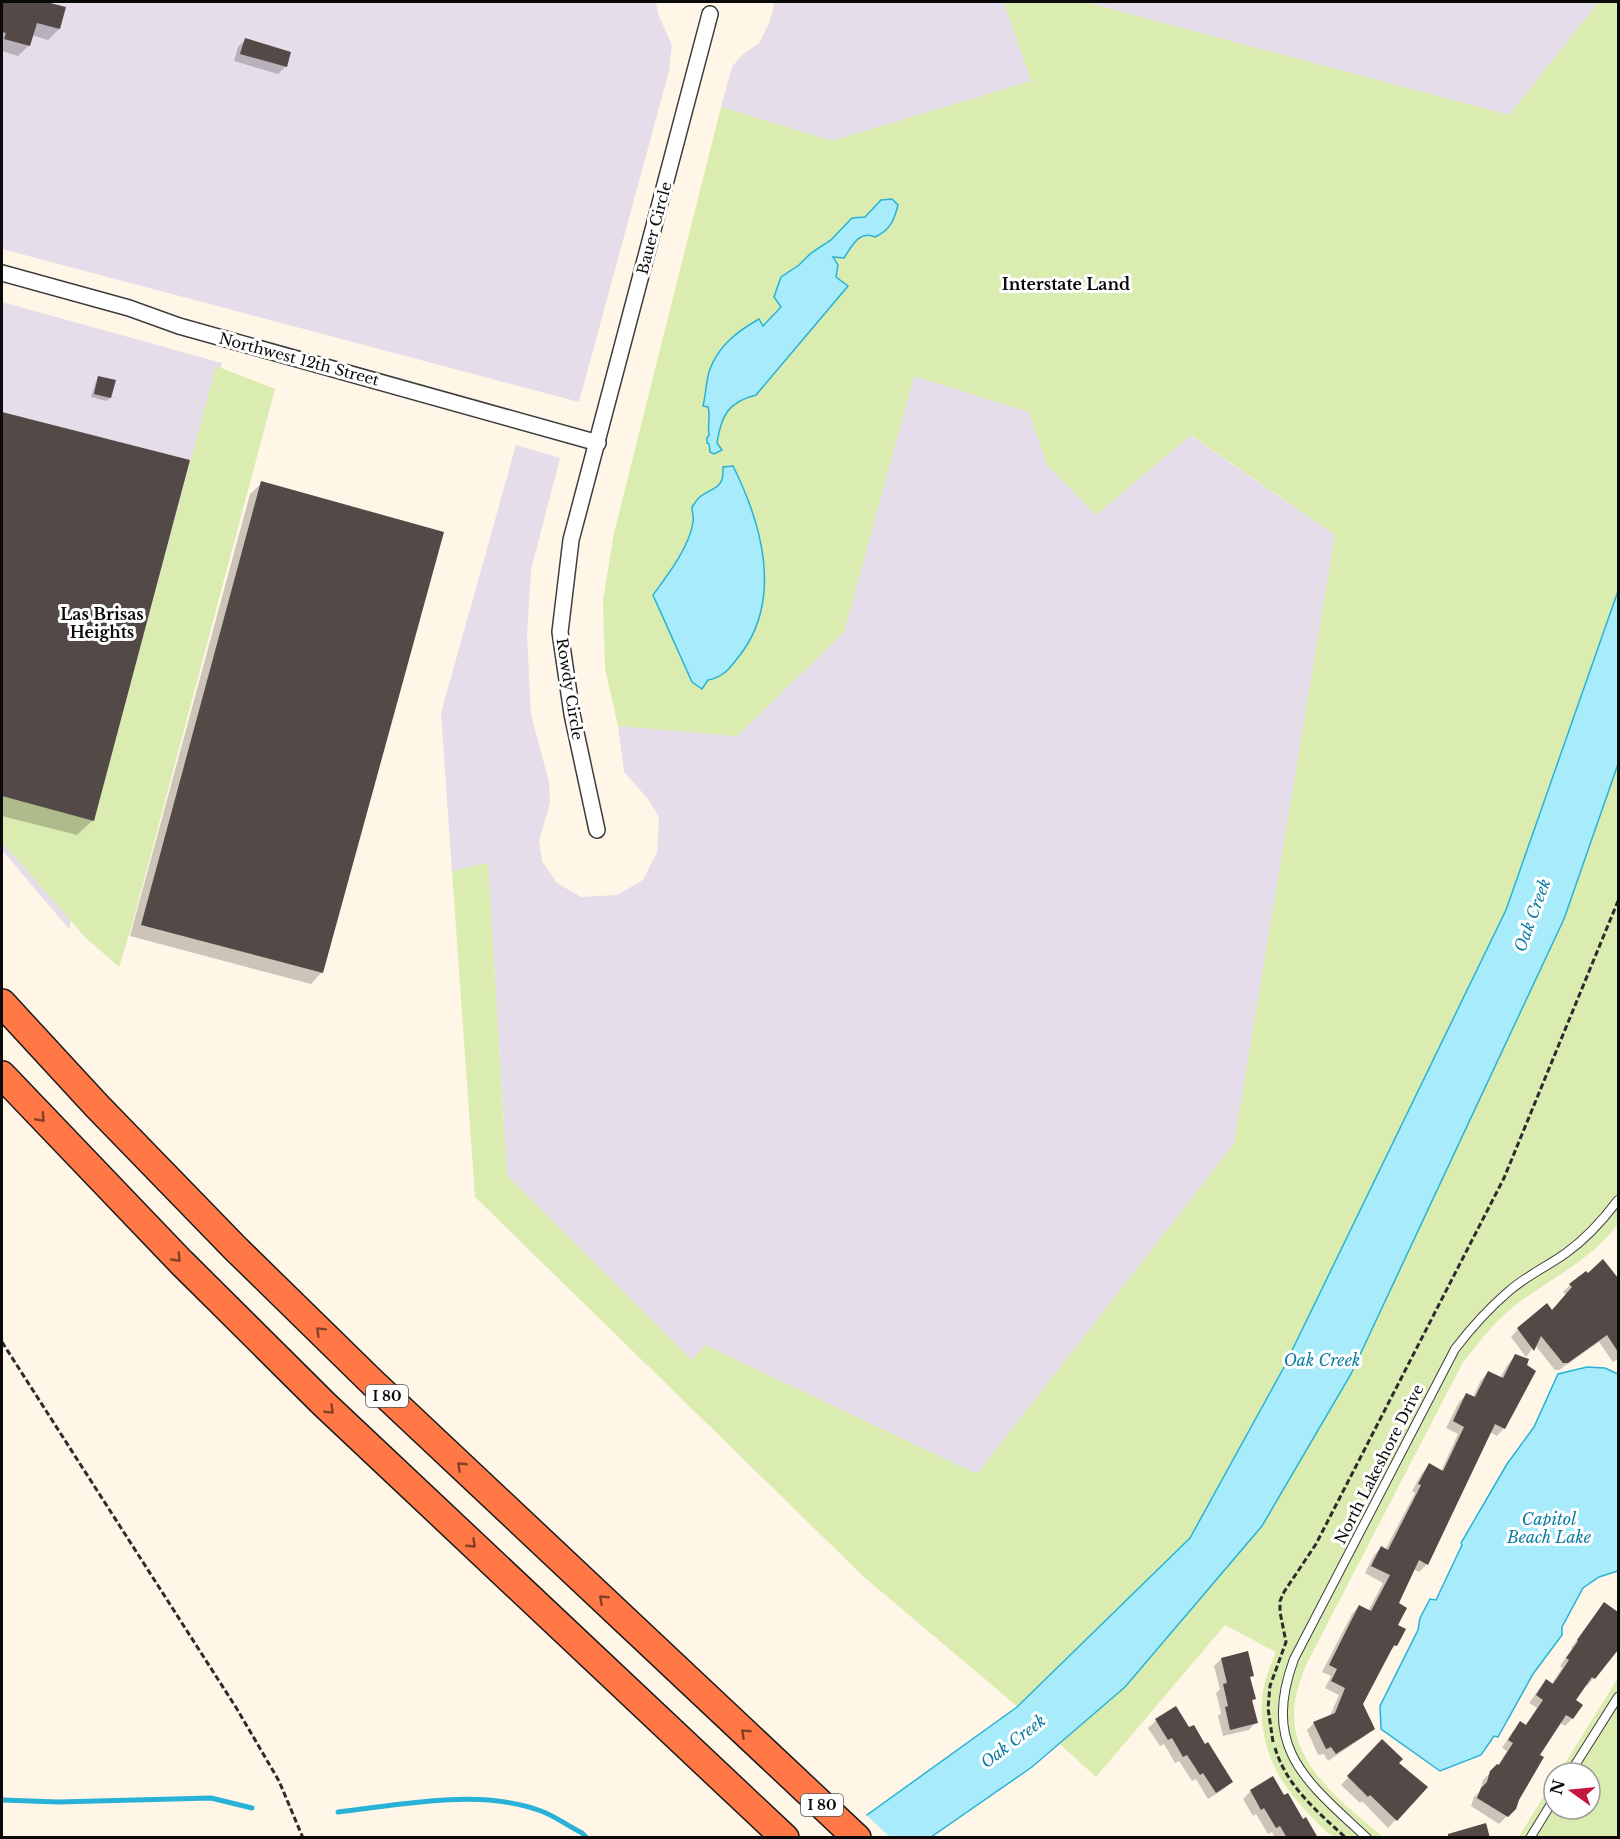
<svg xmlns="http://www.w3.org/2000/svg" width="1620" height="1839" font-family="'Libre Baskerville',serif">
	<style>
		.industrial { fill: #e6ddea }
		.green { fill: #daecaf }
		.water { fill: #a8ebfb; stroke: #29b2d7; stroke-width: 1.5 }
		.pier { fill: #fff6e7 }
		.shadow { fill: #0003 }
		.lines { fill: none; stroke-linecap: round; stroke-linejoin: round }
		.stream { stroke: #29b2d7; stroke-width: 5 }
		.building { fill: #534946 }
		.service-casing { stroke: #3d3d3d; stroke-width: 10 }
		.minor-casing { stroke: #3d3d3d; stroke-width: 18 }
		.motorway-casing { stroke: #1b1b1b; stroke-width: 30 }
		.path { stroke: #2c2c2c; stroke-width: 3; stroke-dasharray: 6 3; stroke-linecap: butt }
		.service { stroke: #fff; stroke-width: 8 }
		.minor { stroke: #fff; stroke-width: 15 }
		.motorway { stroke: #ff7845; stroke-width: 27 }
		.oneway { stroke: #844128 }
		.labels { text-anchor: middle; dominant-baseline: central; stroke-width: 6; stroke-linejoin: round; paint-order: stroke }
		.shield { fill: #fff; stroke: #545454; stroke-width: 1.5 }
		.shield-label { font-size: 14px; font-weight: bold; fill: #0a0a0a }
		.street-label { font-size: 15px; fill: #0a0a0a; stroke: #fff }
		.neighbourhood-label { font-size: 16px; font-weight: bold; fill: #0a0a0a; stroke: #fff }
		.water-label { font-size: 16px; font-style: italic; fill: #0c7da3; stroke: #fff }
	</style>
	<rect width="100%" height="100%" fill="#fff6e7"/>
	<!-- industrial -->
	<g class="industrial">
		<polygon points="2,2 656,2 658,14 672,45 669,71 579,402 2,249"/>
		<polygon points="773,2 1004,2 1031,81 832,141 721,107 732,67 741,56 759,43 768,25 774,7"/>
		<polygon points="1091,2 1599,2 1509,115 1092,4"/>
		<polygon points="2,302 222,363 69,929 2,850"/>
		<polygon points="914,376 1029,412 1047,465 1190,435 1335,535 1234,1144 976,1475 705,1345 693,1361 507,1176 488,864 452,871 441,713 516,445 560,458 531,570 527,635 531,715 549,782 550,803 539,841 542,861 557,883 581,897 617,895 643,880 657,852 659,817 648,799 624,772 618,726 737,736 844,632"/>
	</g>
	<!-- green -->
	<g class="green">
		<path d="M1004,2H1091L1092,4L1509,115L1599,2H1618V1224C1590,1262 1548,1279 1512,1308C1492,1324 1478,1344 1462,1364L1306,1665C1300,1681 1294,1697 1294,1714C1294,1769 1346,1805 1383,1837C1369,1837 1351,1839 1337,1837C1327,1835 1317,1822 1309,1814C1277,1782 1259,1746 1262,1700C1263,1683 1270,1667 1276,1652L1225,1625L1096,1777L1038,1724L864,1577L475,1197L452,871L488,863L507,1176L692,1360L705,1345L977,1474L1234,1144L1335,535L1191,435L1096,515L1047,465L1029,412L914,376L844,632L737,736L618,726L605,668L603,601L614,533L721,107L832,141L1031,81Z"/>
		<polygon points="216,366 275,389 132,925 119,967 85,937 2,842 2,796 94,820"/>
		<polygon points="1618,1678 1618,1837 1518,1838 1554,1780 1554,1809 1590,1809 1590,1773 1559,1773"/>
	</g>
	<!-- water -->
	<g class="water">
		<path d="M892,199L898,205C894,221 890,230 875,237C859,230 852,246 844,258L833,257L838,265L836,277L848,286L756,395C728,402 721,416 717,443L722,450L714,454L710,452L709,444L707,443V438L709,435C707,425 711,417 708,407L703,406C706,394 706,380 710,369C719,345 738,331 759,319L763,326L781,307L774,297L781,277L799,265L811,253L831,240L852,218L865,217L881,200Z"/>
		<path d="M733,466C762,524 783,599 740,655C730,668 724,677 708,680L702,689L692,682L653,595C667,576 690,546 693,522C694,518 692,512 692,507C695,503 697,499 701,496C716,486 724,488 723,467Z"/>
		<polygon points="1618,591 1618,764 1564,919 1351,1374 1262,1526 1125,1687 1032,1767 931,1837 835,1838 1017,1707 1190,1538 1283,1369 1506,910"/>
		<polygon points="1587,1367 1605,1368 1618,1374 1618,1571 1599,1577 1583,1588 1562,1627 1562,1635 1533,1674 1498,1737 1494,1736 1481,1755 1440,1771 1381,1729 1380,1706 1418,1630 1420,1618 1430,1599 1436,1600 1462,1545 1461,1543 1507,1464 1534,1427 1558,1374"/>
	</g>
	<!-- pier -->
	<polygon class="pier" points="864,1813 891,1838 832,1838 833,1835"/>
	<!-- shadow -->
	<g class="shadow">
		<polygon points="2,2 42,2 65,8 59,29 48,40 32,35 29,45 18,56 2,51"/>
		<polygon points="245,40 289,53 285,67 278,74 234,61 238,47"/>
		<polygon points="99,377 110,398 106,401 91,397 96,381"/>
		<polygon points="2,414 188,461 93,820 77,835 2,816"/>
		<polygon points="262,483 322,972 311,984 130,936 250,494"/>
		<polygon points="1603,1262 1618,1281 1618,1359 1613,1362 1599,1342 1559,1370 1555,1370 1535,1345 1526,1357 1511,1337 1518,1329 1551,1312 1566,1295 1563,1292 1570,1285 1587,1275"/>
		<polygon points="1515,1356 1504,1428 1497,1436 1490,1432 1427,1564 1419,1572 1413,1569 1397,1604 1396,1625 1404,1629 1395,1646 1388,1653 1361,1704 1373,1728 1365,1736 1328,1761 1324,1754 1318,1755 1307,1730 1314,1723 1330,1716 1339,1695 1325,1688 1331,1676 1322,1672 1352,1614 1359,1606 1368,1611 1383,1583 1365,1573 1374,1555 1382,1547 1385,1550 1415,1493 1412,1491 1422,1473 1429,1465 1441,1471 1458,1434 1446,1428 1459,1402 1467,1394 1473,1397 1481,1380 1488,1373 1500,1378 1508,1364"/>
		<polygon points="1604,1604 1618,1614 1618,1638 1594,1678 1587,1686 1585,1684 1574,1700 1581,1705 1572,1719 1565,1726 1560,1723 1537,1755 1515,1808 1499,1824 1471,1806 1474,1797 1480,1791 1483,1780 1498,1765 1507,1751 1502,1748 1513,1731 1521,1723 1525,1726 1537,1708 1529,1703 1539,1689 1546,1681 1551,1685 1562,1668 1560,1666 1572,1649 1571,1648"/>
		<polygon points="1221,1659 1252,1675 1249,1679 1254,1699 1251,1702 1256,1722 1249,1730 1223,1736 1218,1716 1221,1713 1216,1693 1220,1689 1214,1666"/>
		<polygon points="1176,1708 1188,1729 1231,1782 1224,1789 1208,1799 1196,1779 1192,1781 1179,1761 1175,1763 1164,1744 1160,1746 1148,1728 1156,1721"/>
		<polygon points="1382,1741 1397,1763 1426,1787 1388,1828 1362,1801 1360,1803 1341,1785"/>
		<polygon points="1273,1778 1310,1838 1275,1838 1272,1832 1268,1834 1256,1814 1253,1816 1243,1799 1251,1791"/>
	</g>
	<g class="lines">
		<!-- stream -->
		<g class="stream">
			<polyline points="2,1800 58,1802 211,1798 252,1808"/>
			<path d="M338,1812C399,1805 481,1788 541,1811C555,1816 568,1826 582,1833L587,1838"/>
		</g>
	</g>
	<!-- building -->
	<g class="building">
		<polygon points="2,2 46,2 66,7 60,29 37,23 30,46 4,39 6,33 2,32"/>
		<polygon points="245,38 291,52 287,67 240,54"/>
		<polygon points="98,376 116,380 111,398 94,394"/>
		<polygon points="2,412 190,460 94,821 2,796"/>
		<polygon points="261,481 444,532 323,973 141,925"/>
		<polygon points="1603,1259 1618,1278 1618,1352 1607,1335 1568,1363 1563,1363 1541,1336 1534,1351 1517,1328 1547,1303 1552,1310 1572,1287 1569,1284 1586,1271 1588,1273"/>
		<polygon points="1515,1354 1529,1359 1527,1365 1536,1371 1505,1429 1495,1424 1428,1565 1419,1560 1399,1603 1407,1608 1398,1625 1406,1629 1397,1646 1394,1645 1363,1704 1375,1729 1336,1754 1331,1747 1326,1749 1313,1722 1335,1713 1345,1688 1331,1681 1337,1669 1329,1665 1359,1605 1371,1611 1390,1575 1371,1566 1381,1546 1388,1550 1421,1485 1418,1484 1429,1463 1443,1471 1464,1427 1453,1421 1466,1393 1475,1397 1488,1371 1503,1378"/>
		<polygon points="1604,1602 1618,1612 1618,1650 1595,1679 1592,1677 1576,1700 1583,1705 1573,1719 1566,1715 1540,1755 1544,1757 1519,1800 1516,1809 1508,1817 1477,1798 1481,1788 1487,1782 1490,1771 1497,1764 1499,1765 1513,1743 1508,1740 1520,1721 1526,1725 1543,1700 1536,1695 1546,1679 1553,1684 1569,1660 1566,1658 1578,1641 1577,1640"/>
		<polygon points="1248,1651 1254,1676 1250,1677 1256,1699 1252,1700 1258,1723 1230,1730 1225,1707 1228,1706 1223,1684 1227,1683 1221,1658"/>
		<polygon points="1176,1706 1189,1727 1194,1725 1205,1744 1208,1742 1233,1782 1216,1793 1203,1773 1200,1775 1187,1755 1183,1757 1172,1738 1168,1740 1155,1719"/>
		<polygon points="1382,1739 1403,1759 1399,1763 1428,1787 1397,1821 1370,1795 1368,1797 1347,1776"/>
		<polygon points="1273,1776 1284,1795 1288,1793 1303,1819 1306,1817 1318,1838 1287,1838 1280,1826 1276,1828 1264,1808 1261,1810 1250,1790"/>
		<polygon points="1486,1823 1490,1838 1448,1838 1448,1834"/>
	</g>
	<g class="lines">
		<!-- service casing -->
		<g class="service-casing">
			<g id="service">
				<polyline points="1570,1773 1618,1697"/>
				<path d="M1367,1838C1306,1781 1261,1749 1294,1659L1455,1349C1471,1328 1488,1309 1509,1291C1526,1276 1548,1266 1566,1253C1587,1238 1603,1220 1618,1200"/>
				<polyline points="1530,1838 1554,1799"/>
			</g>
		</g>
		<!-- minor casing -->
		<g class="minor-casing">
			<g id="minor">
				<polyline points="2,273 129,308 179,326 598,443"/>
				<polyline points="597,830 572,714 560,632 571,540 710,14"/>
			</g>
		</g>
		<!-- motorway casing -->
		<g class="motorway-casing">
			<g id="motorway">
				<polyline points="2,1003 97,1106 235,1248 372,1382 857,1838"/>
				<polyline points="2,1075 181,1262 324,1404 785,1838"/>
			</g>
		</g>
		<!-- path -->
		<g class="path">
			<polyline points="2,1342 237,1709 279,1781 303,1838"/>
			<polyline points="1273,1742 1268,1708 1270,1686 1286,1642 1280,1612 1280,1601 1284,1592 1316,1544 1504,1178 1618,901"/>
			<path d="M1275,1748C1287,1787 1317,1811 1346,1838"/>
		</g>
		<!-- service -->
		<use href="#service" class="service"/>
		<!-- minor -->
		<use href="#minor" class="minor"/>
		<!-- motorway -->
		<use href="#motorway" class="motorway"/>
	</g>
	<!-- one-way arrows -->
	<defs><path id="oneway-chevron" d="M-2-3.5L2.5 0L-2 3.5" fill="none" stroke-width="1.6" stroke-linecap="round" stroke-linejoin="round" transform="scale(1.5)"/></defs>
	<g class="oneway">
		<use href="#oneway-chevron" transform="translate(41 1118) rotate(47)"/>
		<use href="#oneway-chevron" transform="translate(177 1258) rotate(46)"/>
		<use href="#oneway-chevron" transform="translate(320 1331) rotate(-135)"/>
		<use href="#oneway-chevron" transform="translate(330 1410) rotate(44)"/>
		<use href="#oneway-chevron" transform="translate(461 1466) rotate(-137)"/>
		<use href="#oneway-chevron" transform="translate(472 1544) rotate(43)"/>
		<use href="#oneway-chevron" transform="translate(603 1599) rotate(-137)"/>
		<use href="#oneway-chevron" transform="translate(745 1733) rotate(-137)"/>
	</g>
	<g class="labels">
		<!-- shield labels -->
		<g class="shield">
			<rect x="366" y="1385" width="42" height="22" rx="4.5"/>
			<rect x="801" y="1794" width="42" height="22" rx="4.5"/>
		</g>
		<g class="shield-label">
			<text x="387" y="1396">I 80</text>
			<text x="822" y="1805">I 80</text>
		</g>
		<!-- street labels -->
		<g class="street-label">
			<text transform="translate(654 228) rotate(-75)">Bauer Circle</text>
			<text transform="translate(299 359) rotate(15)">Northwest 12th Street</text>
			<text transform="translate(570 689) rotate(81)">Rowdy Circle</text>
			<text transform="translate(1379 1464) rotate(-63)">North Lakeshore Drive</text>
		</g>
		<!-- neighbourhood labels -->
		<g class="neighbourhood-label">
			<text x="1066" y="284">Interstate Land</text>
			<text x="102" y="614">Las Brisas<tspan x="102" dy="18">Heights</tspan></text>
		</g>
		<!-- water labels -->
		<g class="water-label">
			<text transform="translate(1532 915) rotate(-70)">Oak Creek</text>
			<text x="1322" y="1360">Oak Creek</text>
			<text x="1549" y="1519">Capitol<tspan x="1549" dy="18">Beach Lake</tspan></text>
			<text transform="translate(1013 1741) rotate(-37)">Oak Creek</text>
		</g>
	</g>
	<!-- border -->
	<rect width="1620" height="1839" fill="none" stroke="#0a0a0a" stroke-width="6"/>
	<!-- north arrow -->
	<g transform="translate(1572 1791) rotate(285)"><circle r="28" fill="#ffffff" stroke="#9d9d9d" stroke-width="1.5"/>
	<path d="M0-4.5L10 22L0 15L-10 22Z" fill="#c31941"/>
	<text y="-9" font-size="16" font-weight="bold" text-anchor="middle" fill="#0a0a0a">N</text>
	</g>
</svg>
